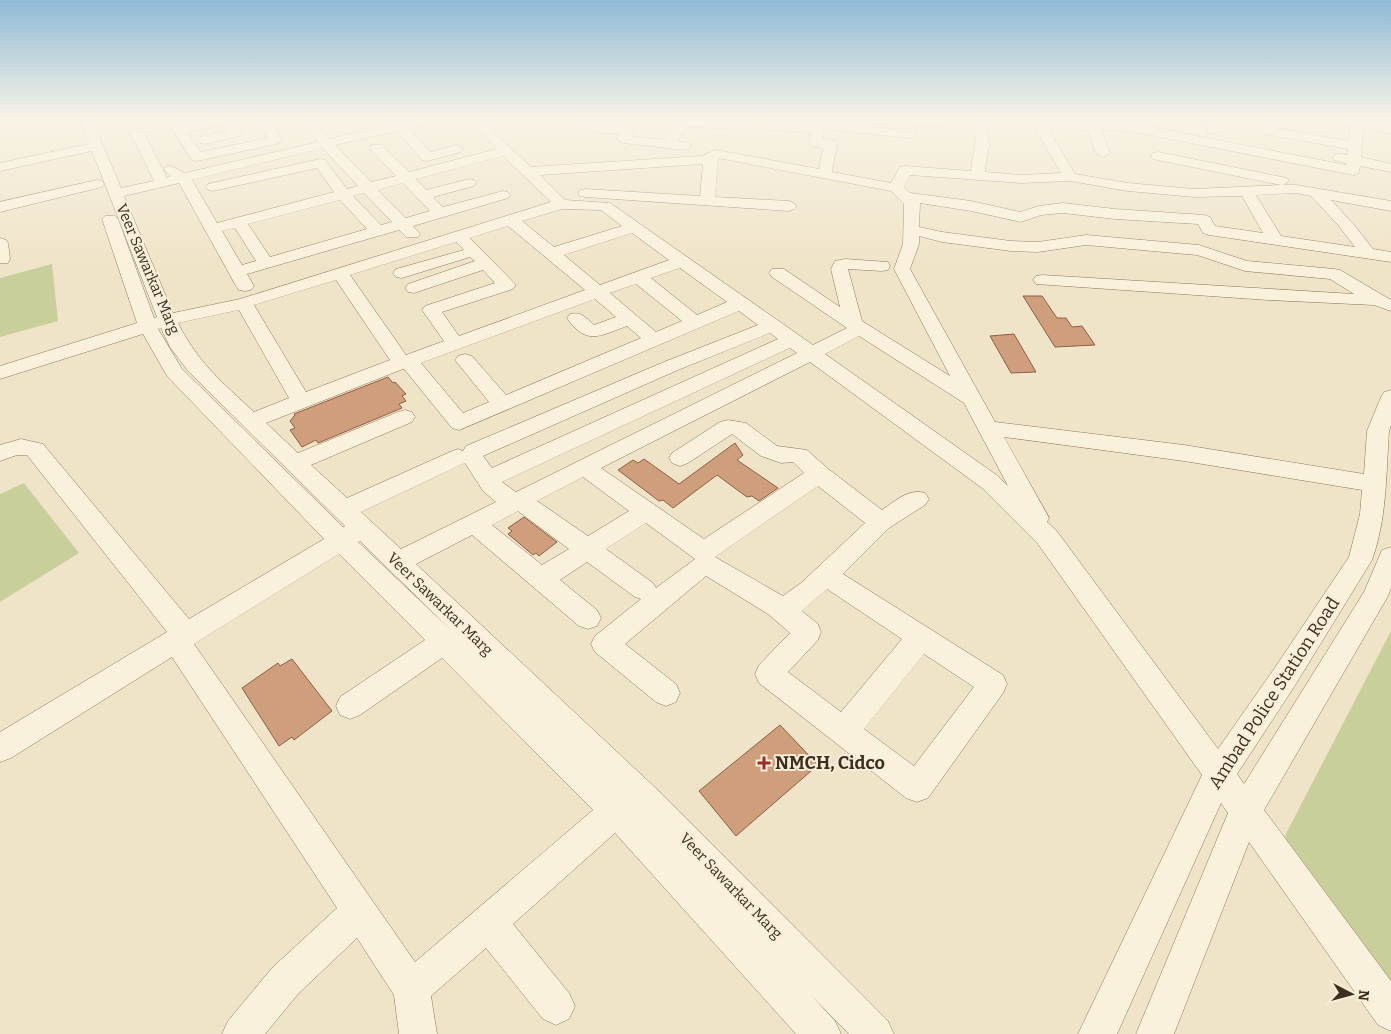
<svg xmlns="http://www.w3.org/2000/svg" width="1391" height="1034" font-family="Bitter,serif">
	<style>
		.green { fill: #c9cf9b }
		.building { fill: #cf9f7d; stroke: #8d5f41 }
		.lines { fill: none; stroke-linecap: round; stroke-linejoin: round }
		.minor-casing { stroke: #8d765c; stroke-width: 1 }
		.minor { fill: #faf1dc; fill-rule: evenodd }
		.poi-dot { fill: #9e2a2b; stroke: #f7eed8; stroke-width: 2 }
		.labels { text-anchor: middle; dominant-baseline: central; stroke-width: 4; stroke-linejoin: round; paint-order: stroke }
		.street-label { font-size: 15px; fill: #3d2e20; stroke: #f7eed8 }
		.near-street-label { font-size: 18px; fill: #3d2e20; stroke: #f7eed8 }
		.near-poi-label { font-size: 18px; font-weight: bold; fill: #3d2e20; stroke: #f7eed8; text-anchor: start }
	</style>
	<rect width="100%" height="100%" fill="#f0e4c8"/>
	<!-- green -->
	<g class="green">
		<polygon points="52,264 58,321 0,337 0,278"/>
		<polygon points="24,483 79,553 0,602 0,494"/>
		<polygon points="1391,631 1391,991 1277,851"/>
	</g>
	<!-- building -->
	<g class="building">
		<polygon points="1023,296 1042,296 1057,318 1066,318 1072,327 1082,326 1095,345 1055,347"/>
		<polygon points="1014,334 1036,372 1011,373 990,336"/>
		<polygon points="388,377 393,383 395,382 406,394 402,396 406,401 399,404 402,408 318,443 316,440 302,447 290,430 295,428 290,421 295,415 294,414"/>
		<polygon points="735,443 743,455 737,460 778,488 759,501 752,496 747,497 717,475 673,508 663,500 659,501 618,470 633,460 638,463 644,459 679,484"/>
		<polygon points="524,517 557,542 539,556 536,553 533,555 508,534 512,531 508,528"/>
		<polygon points="292,659 332,711 294,740 292,737 279,746 242,688 278,663 280,666"/>
		<polygon points="780,725 818,765 736,836 699,791"/>
	</g>
	<g class="lines">
		<!-- minor casing -->
		<g class="minor-casing">
			<g id="minor">
				<path d="M80,120H92L121,188L154,181L130,132L132,129H142L167,178L171,176L164,170L166,167L171,166L185,173L318,142L300,120H313L329,139L409,120H431L430,123L409,128L430,152L456,145L463,149L461,152L427,161L422,160L397,131L335,145L371,182L396,176L372,151L370,148L372,145H382L409,172L497,149L468,120H481L531,167L701,156L716,150L819,169L823,148L811,146L809,143L811,132L771,130L765,126L766,123L812,124L818,121L915,131L917,134L910,138L824,129L823,139L835,141L837,144L832,172L891,183L900,167L905,166L971,171C972,153 981,140 970,124L911,126L906,125L905,122L906,120H982L981,122C996,141 986,151 985,172L1021,175L1061,173L1033,125L1039,121L1121,123L1120,120H1132L1135,124L1346,165L1347,163L1334,160L1332,157L1339,153L1347,155L1348,149L1265,134L1263,131L1264,120H1276L1277,128L1349,141L1350,126L1336,123L1335,120H1362L1391,125V133L1363,128L1361,157L1391,164V172L1360,166L1358,174L1353,175L1130,131L1101,130L1110,153L1103,157L1096,153L1088,130L1048,129L1075,174L1128,183L1194,189L1281,185L1153,159L1151,156L1153,153L1158,152L1287,178L1289,181L1283,185H1296L1391,201V211L1331,200L1355,226L1373,249L1391,252V262L1209,235L1203,233L1198,224L1115,219L1063,213L1041,215L1021,222L971,211L920,203L919,227L942,232L1011,241L1038,242L1086,235L1199,245L1247,261L1334,269L1340,270L1391,300V311L1374,305L1268,300L1036,284L1033,280L1036,276L1042,275L1354,294L1330,279L1245,271L1197,255L1086,245L1038,252L1011,251L942,242L919,236V244L910,269L995,422L1184,445L1364,474L1367,431L1381,397L1384,392L1391,390V425L1389,431C1386,475 1387,518 1372,560L1294,687L1237,774L1244,784L1364,592L1382,550L1391,547V588L1388,596L1264,810L1391,981V1031L1378,1025L1249,842L1174,1034H1136L1228,813L1221,803L1117,1034H1078L1202,775L1038,544L982,488L810,362L601,468L704,539L804,473L793,462L781,463L761,456L732,434L688,463L680,466L672,463L669,458L672,453L720,422L728,420L746,423L777,446L807,450L827,468L882,510C895,501 909,488 925,493L929,499L925,505L889,528L843,574L1003,675L1007,684L1003,693L928,798L917,802L906,798L759,683L755,674L759,665L790,633L768,614L706,576L625,644L676,684L680,693L676,702L666,706L656,702L595,652L591,644L595,636L641,599L635,597L587,562L560,580L597,610L601,618L597,626L588,629L579,626L472,535L416,564L662,794L888,1021L894,1034H849L811,995L835,1021L841,1034H796L615,833L513,924L569,993L575,1006L569,1019L556,1025L543,1019L486,948L431,996L437,1034H399L394,995L357,938L298,994L265,1034H222L228,1021L272,968L337,908L172,657L11,758L0,762V732L167,632L27,455H17L0,461V445L21,439L43,444L189,619L324,539L167,376L143,334L0,379V366L137,323L102,219L105,216H115L118,219L154,318L157,317L92,151L0,171V163L89,144ZM323,148L358,186L347,189L325,160L320,159L208,184L206,187L208,190L213,191L317,168L334,192L217,223L192,180ZM503,156L551,202L240,299L173,313L124,196L179,183L236,286L239,290L245,291L251,290L254,286L247,274L399,230L406,237H418L420,234L413,226L508,198L510,195L508,192L503,191L443,207L433,197L474,186L476,183L474,180L469,179L426,190L416,179ZM718,158L891,191L904,204L903,244L894,269L950,376L862,321L848,269L882,271L888,270L890,266L888,262L845,259L835,261L831,269L840,307L784,269H772L769,273L772,277L847,328L813,345L610,203L565,200L540,175L703,164L700,196L585,189L580,190L578,193L580,196L585,197L789,211L794,209L797,206L794,203L789,201L715,197ZM910,175L1021,183L1070,181L1128,191L1194,197L1242,196L1263,233L1215,226L1210,217L1204,215L1115,209L1063,203L1039,206L1020,212L971,201L910,193L904,187ZM403,183L430,211L406,218L378,190ZM364,193L392,222L381,225L353,196ZM1296,193L1311,196L1338,225L1355,247L1281,236L1256,195ZM340,200L367,229L270,257L248,224ZM562,209L601,210L622,226L554,247L522,221ZM508,226L585,290L459,336L442,312L513,289L516,285L470,238ZM235,228L256,261L242,265L222,231ZM632,233L669,260L600,285L564,255ZM456,242L464,250L396,269L393,273L396,277L402,278L470,257L475,261L408,284L405,288L408,292L414,293L483,270L495,283L425,306L422,310L444,341L406,355L350,275ZM680,268L727,302L697,315L651,278ZM336,280L390,360L306,392L254,305ZM636,284L682,321L656,332L610,293ZM595,299L616,317L594,325C586,318 581,311 570,314L567,318C586,346 600,336 627,326L641,338L506,395L472,356L465,354L458,356L455,360L489,402L463,413L421,363ZM239,310L289,398L254,412C222,382 198,363 178,323ZM739,311L758,325L664,362L466,446L463,451L458,449L450,452L347,498L311,465L412,422L415,417L412,412L405,410L398,412L298,453L266,423L403,369L405,370L452,428L459,430ZM161,328L170,347L188,371L345,526L343,527L182,369L158,329ZM770,333L778,339L492,468L483,456L678,370ZM859,336L964,403L1008,486L998,476L825,354ZM790,348L797,353L516,492L502,482ZM1004,437L1184,461L1362,490L1360,514L1349,557L1274,669L1218,749L1056,530L1047,522L1049,518ZM465,463L483,491L496,502L401,549L361,512ZM583,477L629,511L588,536L537,501ZM818,486L865,523L801,583L783,596L715,557ZM518,511L569,549L542,565L492,525ZM646,523L695,559L656,588L653,583L606,549ZM360,541L453,632L358,542ZM339,554L425,640L340,697L336,706L340,715L350,719L360,715L442,658L593,810L415,962L194,644ZM827,589L902,639L841,712L788,672L818,640L821,632L818,624L802,611ZM924,654L974,687L914,766L864,729Z"/>
				<polygon points="166,120 178,120 182,125 209,120 234,120 242,133 240,136 205,144 200,143 198,140 200,137 227,131 224,125 187,132 201,152 268,138 255,120 268,120 283,140 276,144 197,161 192,160"/>
				<path d="M679,120L741,121L747,125L741,129L687,127L677,141L689,143L691,146L689,149L684,150L623,143L616,139L619,134L588,131L581,127C587,121 628,125 634,131L631,136L664,140Z"/>
				<polygon points="1204,120 1216,120 1221,130 1219,133 1209,133"/>
				<polygon points="97,180 102,181 104,184 102,187 0,212 0,202"/>
				<polygon points="0,238 6,240 8,243 10,259 8,263 0,263"/>
			</g>
		</g>
		<!-- minor -->
		<use href="#minor" class="minor"/>
	</g>
	<!-- sky -->
	<linearGradient id="sky" x2="0" y2="1"><stop stop-color="#8fbad6"/><stop offset="0.45" stop-color="#f8f3e6"/><stop offset="1" stop-color="#f8f3e6" stop-opacity="0"/></linearGradient>
	<rect width="1391" height="265" fill="url(#sky)"/>
	<!-- markers -->
	<path class="poi-dot" d="M761.5 755.5h5v5h5v5h-5v5h-5v-5h-5v-5h5z"/>
	<g class="labels">
		<!-- street labels -->
		<g class="street-label">
			<text transform="translate(148 269) rotate(67)">Veer Sawarkar Marg</text>
			<text transform="translate(440 604) rotate(44)">Veer Sawarkar Marg</text>
			<text transform="translate(731 886) rotate(46)">Veer Sawarkar Marg</text>
		</g>
		<!-- near-street labels -->
		<g class="near-street-label">
			<text transform="translate(1274 693) rotate(-57)">Ambad Police Station Road</text>
		</g>
		<!-- near-poi labels -->
		<g class="near-poi-label">
			<text x="775" y="763">NMCH, Cidco</text>
		</g>
	</g>
	<!-- north arrow -->
	<g transform="translate(1351 994) rotate(96)" stroke="#f7eed8" stroke-width="4" paint-order="stroke">
	<path d="M0-4L9 19L0 12L-9 19Z" fill="#3d2e20"/>
	<text y="-8" font-size="14" font-weight="bold" text-anchor="middle" fill="#3d2e20">N</text>
	</g>
</svg>
